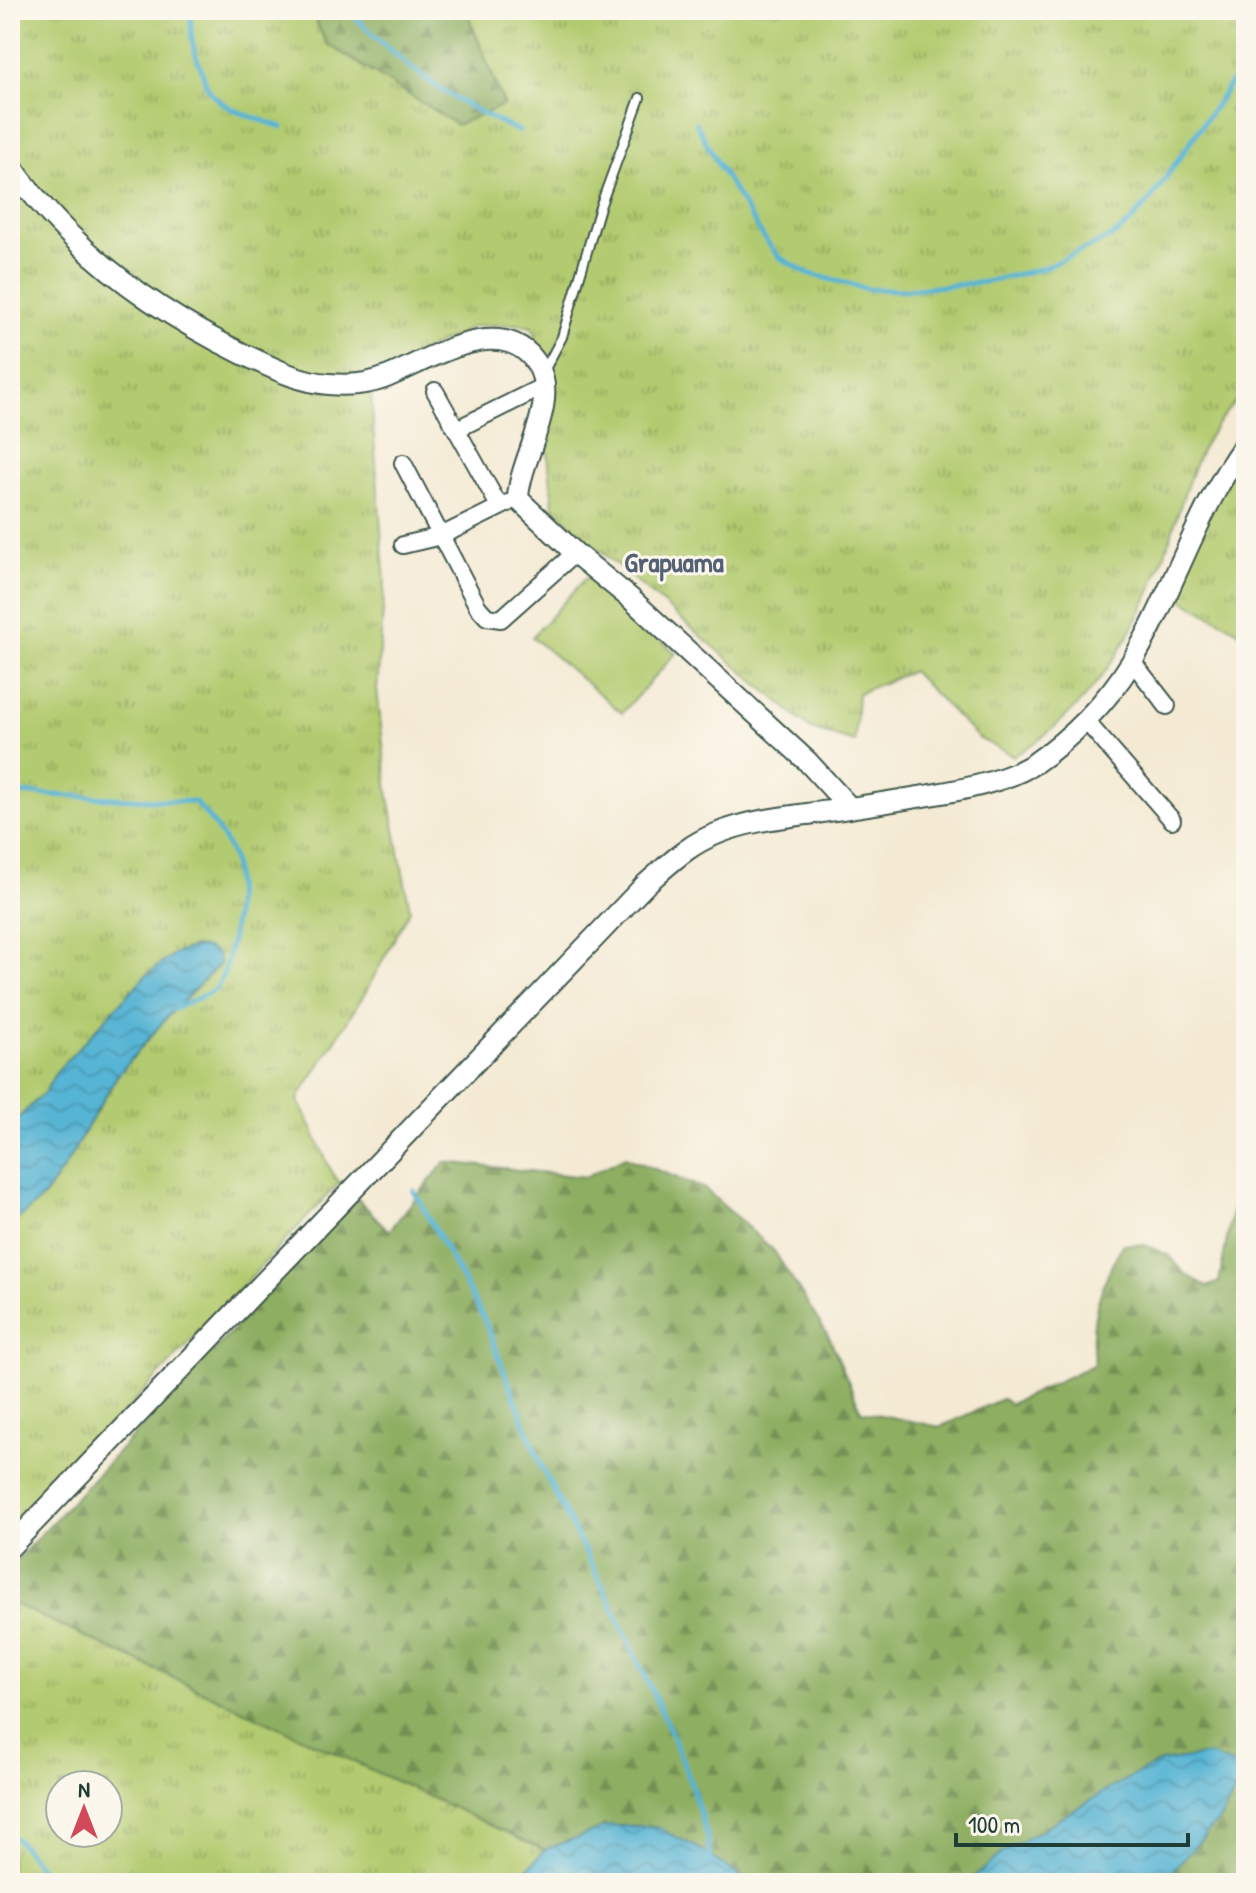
<svg xmlns="http://www.w3.org/2000/svg" width="1256" height="1893" font-family="'Patrick Hand',sans-serif">
	<style>
		.grass { fill: url(#grass-tufts); stroke: #698452; stroke-width: 2; fill-rule: evenodd }
		.forest { fill: url(#forest-firs); stroke: #56764b; stroke-width: 2 }
		.garden { fill: #b3cb70; stroke: #698452; stroke-width: 2 }
		.water { fill: url(#water-waves); stroke: #3a7884; stroke-width: 2 }
		.lines { fill: none; stroke-linecap: round; stroke-linejoin: round }
		.stream { stroke: #56b4d4; stroke-width: 5 }
		.service-casing { stroke: #3f574c; stroke-width: 12 }
		.minor-casing { stroke: #3f574c; stroke-width: 20 }
		.tertiary-casing { stroke: #3f574c; stroke-width: 24 }
		.service { stroke: #fff; stroke-width: 8 }
		.minor { stroke: #fff; stroke-width: 16 }
		.tertiary { stroke: #fff; stroke-width: 20 }
		.labels { text-anchor: middle; dominant-baseline: central; stroke-width: 6; stroke-linejoin: round; paint-order: stroke }
		.quarter-label { font-size: 28px; font-weight: bold; fill: #556175; stroke: #fbf7ec }
	</style>
	<defs>
		<pattern id="grass-tufts" width="24" height="20" patternUnits="userSpaceOnUse" patternTransform="scale(2)"><rect width="24" height="20" fill="#b3cb70"/><path d="M3 7l-1-3M5 7V3M7 7l1-3M15 17l-1-3M17 17v-4M19 17l1-3" fill="none" stroke="#91a65d"/></pattern>
		<pattern id="forest-firs" width="22" height="20" patternUnits="userSpaceOnUse" patternTransform="scale(2)"><rect width="22" height="20" fill="#8eaf62"/><path d="M5 1l3.5 6h-7zM16 11l3.5 6h-7z" fill="#739052"/></pattern>
		<pattern id="water-waves" width="16" height="10" patternUnits="userSpaceOnUse" patternTransform="scale(2)"><rect width="16" height="10" fill="#56b4d4"/><path d="M0 5q4-4 8 0t8 0" fill="none" stroke="#4794ad"/></pattern>
	</defs>
	<rect width="100%" height="100%" fill="#fbf7ec"/>
	<filter id="ink" filterUnits="userSpaceOnUse"><feTurbulence type="fractalNoise" baseFrequency=".0125" numOctaves="2"/><feDisplacementMap in="SourceGraphic" scale="16" xChannelSelector="R" yChannelSelector="G"/><feConvolveMatrix kernelMatrix="1 2 1 2 8 2 1 2 1" color-interpolation-filters="sRGB"/></filter>
	<filter id="wash" filterUnits="userSpaceOnUse"><feTurbulence type="fractalNoise" baseFrequency=".006" numOctaves="4" result="noise"/><feDisplacementMap in="SourceGraphic" scale="32" xChannelSelector="R" yChannelSelector="G"/><feGaussianBlur stdDeviation="1.8" result="paint"/><feColorMatrix in="noise" values="0 0 0 0 0 0 0 0 0 0 0 0 0 0 0 0 0 1.4 0 .05"/><feComposite in="paint" operator="in"/></filter>
	<g filter="url(#wash)">
		<rect width="100%" height="100%" fill="#f4ead4"/>
		<!-- grass -->
		<g class="grass">
			<path d="M10,10H311L326,43L504,104L466,10H1246V391C1191,443 1187,492 1163,559C1134,640 1088,712 1014,756L978,738L912,671L858,693L855,742L811,729L577,531L553,506L537,339L532,327L517,324L475,326L414,355L370,384L385,583L377,689L388,792L410,910L365,993L298,1099L334,1177L340,1182L10,1534V1226L43,1197L63,1169L117,1076L167,1017L219,965L206,948L193,947L174,954L56,1072L45,1092L10,1126Z"/>
			<path d="M1246,423V635L1174,595C1194,536 1206,472 1246,423Z"/>
			<path d="M10,1602L544,1850L516,1883H10ZM60,1785H108V1833H60Z"/>
		</g>
		<!-- forest -->
		<g class="forest">
			<polygon points="311,10 466,10 504,105 457,125 326,43"/>
			<path d="M625,1157L705,1189L774,1251L830,1339L861,1411L940,1427L1002,1399L1010,1404L1095,1364C1087,1322 1102,1280 1123,1244L1145,1245L1170,1256L1184,1273L1208,1287L1219,1282L1242,1157L1246,1163V1883H1161L1221,1818L1121,1782L1002,1853L976,1876L963,1883H751L700,1849L654,1826H608L544,1850L10,1602V1567L357,1198L389,1231L445,1162L585,1177Z"/>
		</g>
		<!-- garden -->
		<polygon class="garden" points="587,577 676,653 622,713 532,637"/>
		<!-- water -->
		<g class="water">
			<polygon points="193,947 206,948 217,953 220,964 167,1017 117,1076 63,1169 43,1197 10,1226 10,1126 45,1092 56,1072 145,976 174,954"/>
			<polygon points="1209,1755 1237,1766 1238,1785 1221,1818 1161,1883 963,1883 976,1876 1002,1853 1121,1782 1161,1762"/>
			<polygon points="608,1826 655,1826 700,1849 751,1883 516,1883 544,1850"/>
		</g>
		<g class="lines">
			<!-- stream -->
			<g class="stream">
				<path d="M192,10C189,30 192,48 200,66C203,73 205,83 209,90C223,111 260,119 282,127"/>
				<path d="M348,10C402,64 448,101 519,131"/>
				<polyline points="696,123 721,170 764,238 779,257 807,273 867,289 904,290 985,282 1044,268 1111,237 1129,224 1151,199 1246,61"/>
				<path d="M10,793L195,802C209,818 223,834 231,854C241,881 233,967 215,990L174,1009"/>
				<polyline points="414,1191 484,1319 542,1468 604,1589 666,1721 687,1772 706,1832 711,1861"/>
				<polyline points="1235,1785 1246,1774"/>
				<path d="M10,1834C29,1848 37,1870 56,1883"/>
			</g>
		</g>
	</g>
	<g filter="url(#ink)">
		<g class="lines">
			<!-- service casing -->
			<g class="service-casing">
				<polyline id="service" points="543,373 562,337 600,207 640,98"/>
			</g>
			<!-- minor casing -->
			<g class="minor-casing">
				<g id="minor">
					<polyline points="435,391 499,506"/>
					<polyline points="457,429 544,386"/>
					<polyline points="403,463 478,607 487,617 501,619 575,553"/>
					<polyline points="403,545 441,536 508,503"/>
					<polyline points="1132,661 1167,706"/>
					<polyline points="1085,720 1172,820"/>
				</g>
			</g>
			<!-- tertiary casing -->
			<g class="tertiary-casing">
				<g id="tertiary">
					<path d="M10,164C69,249 151,309 243,354C271,367 298,382 329,384C348,386 371,384 389,376C430,359 503,311 537,364C561,402 519,459 518,499L575,553L631,599L807,761L850,808"/>
					<path d="M10,1547L647,883C668,865 689,844 716,834C749,820 787,817 822,812C859,807 894,801 930,795C962,790 1008,781 1035,763C1071,738 1108,701 1131,663C1174,592 1196,510 1246,443"/>
				</g>
			</g>
			<!-- service -->
			<use href="#service" class="service"/>
			<!-- minor -->
			<use href="#minor" class="minor"/>
			<!-- tertiary -->
			<use href="#tertiary" class="tertiary"/>
		</g>
	</g>
	<g class="labels">
		<!-- quarter labels -->
		<g class="quarter-label">
			<text x="674" y="562">Grapuama</text>
		</g>
	</g>
	<!-- margin -->
	<rect width="1256" height="1893" fill="none" stroke="#fbf7ec" stroke-width="40"/>
	<!-- north arrow -->
	<g transform="translate(84 1809)"><circle r="38" fill="#fbf7ec" stroke="#a3ada2" stroke-width="2"/>
	<path d="M0-6L14 30L0 20L-14 30Z" fill="#d1495b"/>
	<text y="-12" font-size="22" font-weight="bold" text-anchor="middle" fill="#1f3d34">N</text>
	</g>
	<!-- scale -->
	<path d="M956 1833v12h232v-12" fill="none" stroke="#1f3d34" stroke-width="4"/>
	<text x="968" y="1833" font-size="24" fill="#1f3d34" stroke="#fbf7ec" stroke-width="6" paint-order="stroke">100 m</text>
</svg>
